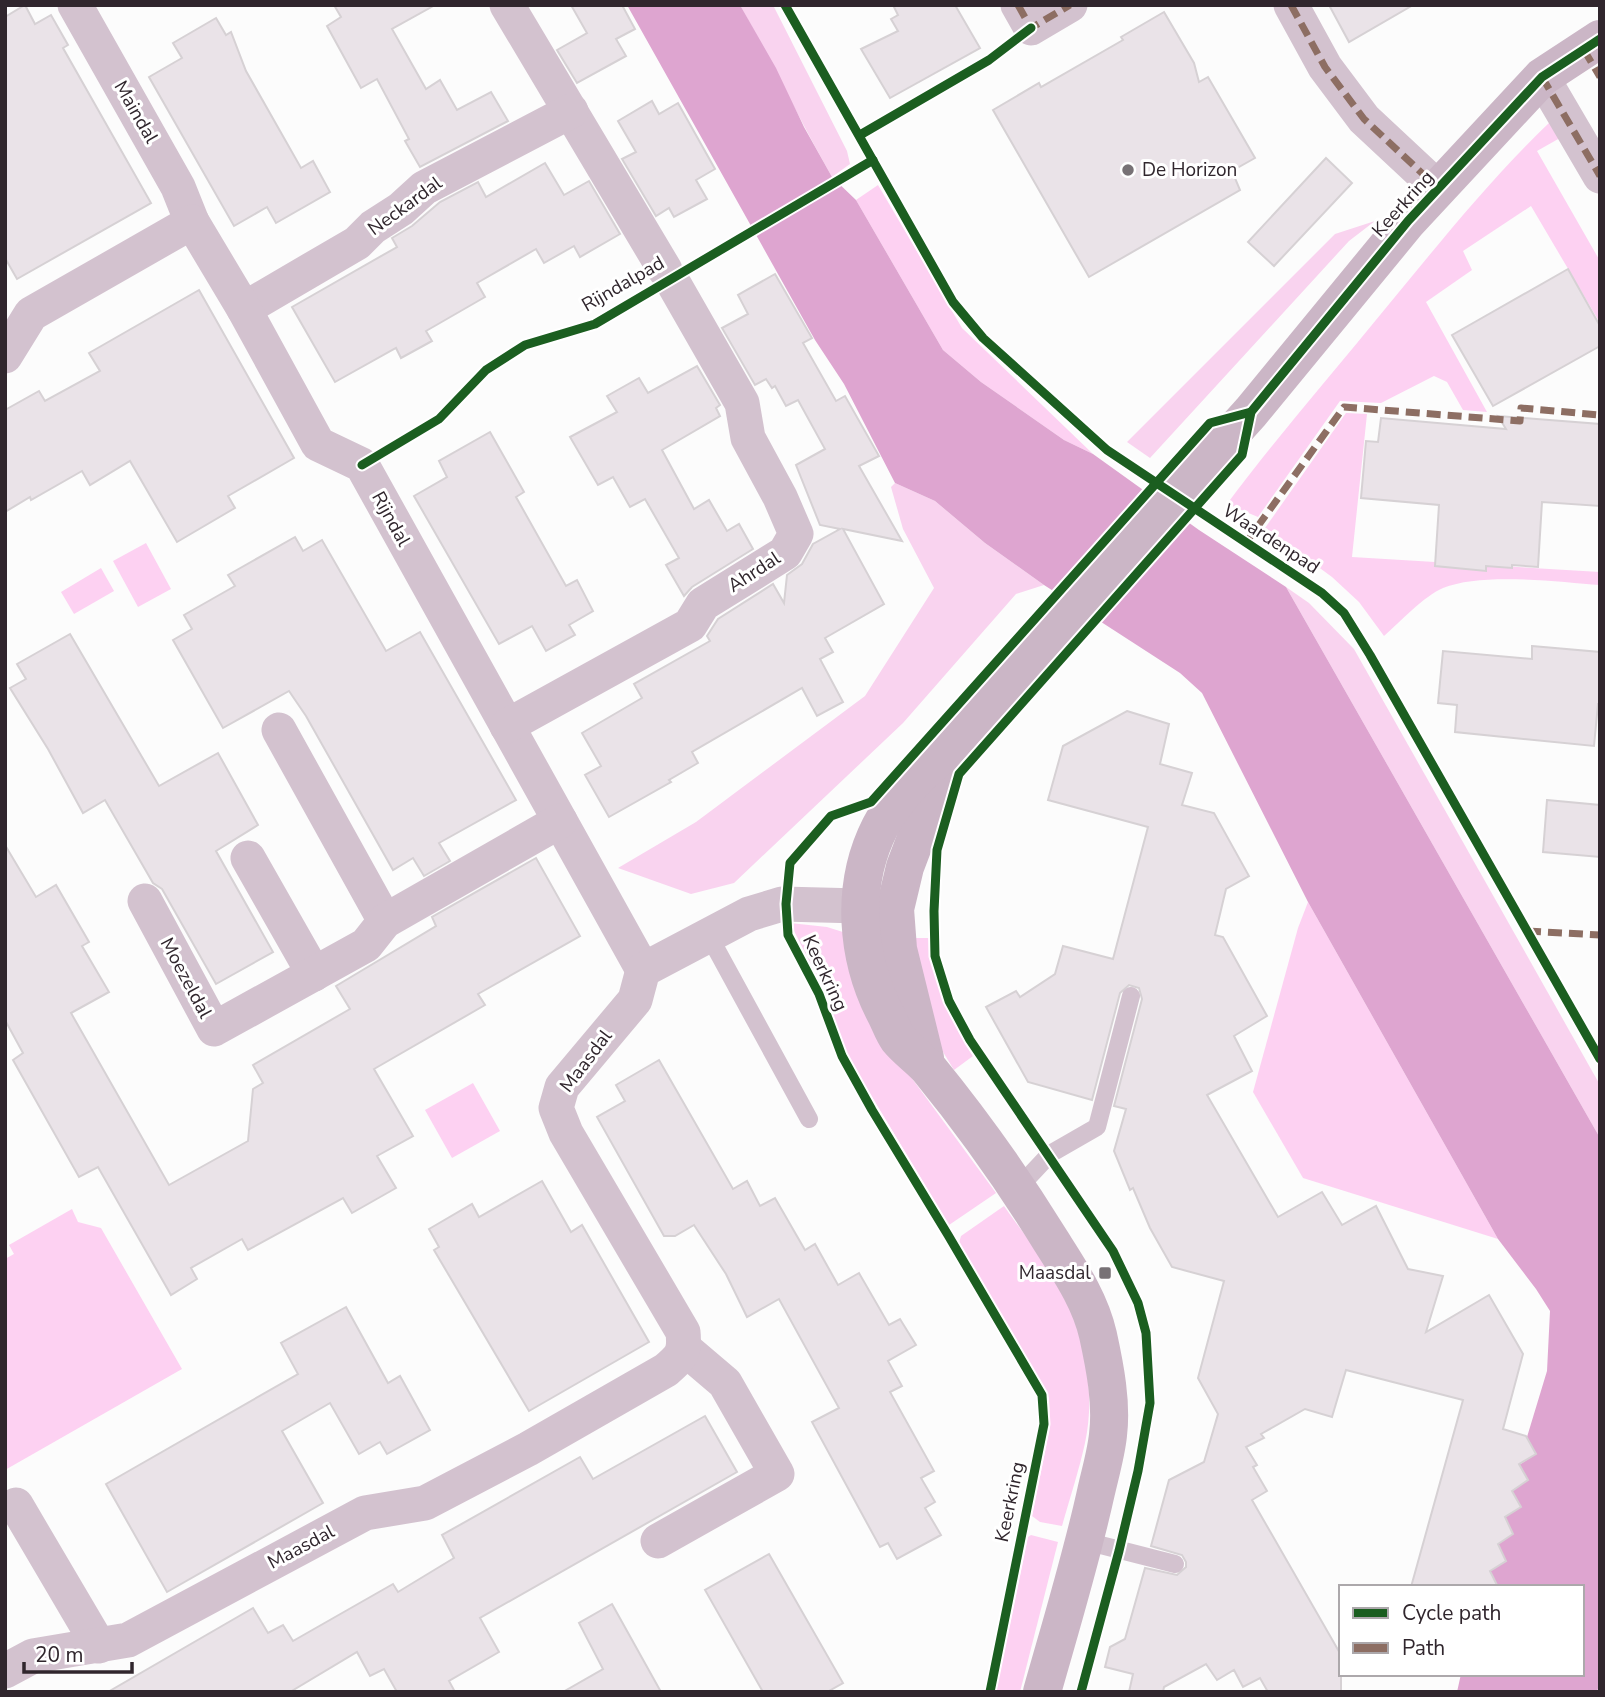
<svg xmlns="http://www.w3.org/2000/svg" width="1605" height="1697" font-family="'Nunito Sans',sans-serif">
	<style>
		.green { fill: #fdd1f2 }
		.forest { fill: #f9d3ef }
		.water { fill: #dea5d0 }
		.building { fill: #eae3e8; stroke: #d6d1d4; stroke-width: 2 }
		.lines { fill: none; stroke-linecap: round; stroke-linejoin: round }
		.lane { stroke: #d3c2cf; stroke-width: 18 }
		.street { stroke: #d3c2cf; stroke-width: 35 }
		.secondary { stroke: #cbb6c6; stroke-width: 38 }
		.quiet { stroke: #8d6e63; stroke-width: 7; stroke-dasharray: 14 7; stroke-linecap: butt }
		.cycleway-casing { stroke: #fff; stroke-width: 13 }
		.cycleway { stroke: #1b5e20; stroke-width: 9 }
		.poi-dot { fill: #777175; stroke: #fff; stroke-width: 2.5 }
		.labels { text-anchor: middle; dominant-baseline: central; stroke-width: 6; stroke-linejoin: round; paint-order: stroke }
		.street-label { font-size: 19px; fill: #30262d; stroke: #fff }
		.poi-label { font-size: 19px; fill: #30262d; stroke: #fff; text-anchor: start }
	</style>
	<rect width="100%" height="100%" fill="#fcfcfc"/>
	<!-- green -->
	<g class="green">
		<path d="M1551,121L1560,138L1537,151L1600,261V323L1531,206L1463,251L1472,270L1426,302L1487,412L1463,410L1447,382L1434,376L1381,403L1340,401L1258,517L1227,504C1277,437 1332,374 1385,309C1438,245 1490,179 1551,121Z"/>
		<polygon points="878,185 962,328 1093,454 1064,440 981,382 943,350 856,200"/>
		<path d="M1346,413L1367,414L1352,557L1600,572V585C1557,582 1482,572 1443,588C1424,596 1400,622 1384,636L1359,602L1332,577L1265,528Z"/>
		<polygon points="146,543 171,589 138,607 113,561"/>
		<polygon points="101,568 114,591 74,614 61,592"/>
		<polygon points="1308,902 1498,1239 1303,1178 1253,1092 1298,928"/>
		<polygon points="790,923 827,927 846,933 908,1073 996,1193 949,1225 848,1057 832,1019 828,998"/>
		<path d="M912,938H929C934,983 948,1018 973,1056L954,1070L940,1047Z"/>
		<polygon points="473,1083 500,1131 452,1158 425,1110"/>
		<path d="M1004,1206C1022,1232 1044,1258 1060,1285C1085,1330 1096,1393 1085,1443C1079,1470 1070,1498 1062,1526L1040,1522L1032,1516L1050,1427L1049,1398L959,1243L961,1236Z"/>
		<polygon points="72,1209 78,1222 101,1228 182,1369 5,1470 5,1259 14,1254 9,1245"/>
		<polygon points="1031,1535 1058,1542 1020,1692 996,1692 1028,1537"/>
	</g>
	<!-- forest -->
	<g class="forest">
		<path d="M740,5H773L847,151L850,164L832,177C800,121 772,62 740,5Z"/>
		<polygon points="1375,221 1349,241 1150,458 1127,442 1335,234"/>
		<polygon points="895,483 935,501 985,543 1044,585 1016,594 903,723 734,883 691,894 618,868 696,822 865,696 934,588 903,529 891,487"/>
		<polygon points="1286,587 1309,603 1354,649 1600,1085 1600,1138"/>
	</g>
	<!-- water -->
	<polygon class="water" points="627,5 740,5 776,68 804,127 832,177 856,200 943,350 981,382 1064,440 1093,454 1199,530 1286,587 1600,1138 1600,1681 1597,1692 1457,1692 1461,1674 1582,1674 1582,1587 1498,1587 1490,1571 1506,1561 1498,1544 1513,1534 1505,1517 1521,1507 1512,1491 1528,1480 1519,1465 1536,1454 1527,1437 1547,1371 1550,1311 1536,1289 1498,1239 1308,902 1202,693 1180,673 1044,585 985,543 935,501 895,483 844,384 815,340"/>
	<!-- building -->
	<g class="building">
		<polygon points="25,5 35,24 51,15 68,45 63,48 151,203 17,279 5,258 5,17"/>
		<polygon points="334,5 435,5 392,29 426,89 440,80 457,110 491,92 508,121 420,167 405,141 409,139 377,79 361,88 327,26 341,17"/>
		<polygon points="571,5 622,5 635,29 616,39 626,56 577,83 557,50 587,33"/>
		<polygon points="893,5 955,5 980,48 890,98 861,49 898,31 891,19 898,15"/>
		<polygon points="1329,5 1413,5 1349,42"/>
		<polygon points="1164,12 1194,63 1199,82 1208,77 1255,158 1232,171 1240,190 1089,277 993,110 1039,83 1041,87 1123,40 1121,37"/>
		<polygon points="216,18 226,35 231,32 246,71 301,168 313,161 330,192 276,223 267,207 234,226 149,77 182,58 173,43"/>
		<polygon points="652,101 659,114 678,103 715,169 696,180 707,199 674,217 669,208 656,216 622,159 636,152 618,121"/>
		<polygon points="1326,158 1352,183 1274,266 1248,242"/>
		<polygon points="545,163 564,195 589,181 620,234 580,257 574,246 544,263 536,249 477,283 485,297 426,331 432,341 401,358 396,348 335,382 292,307 397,247 392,238 412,226 440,202 478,182 486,197"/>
		<polygon points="1568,269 1600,326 1600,346 1493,406 1452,335"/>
		<polygon points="775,274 812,338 803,343 836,401 845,396 879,456 859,466 902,541 843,529 884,604 825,638 833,652 820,659 843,702 817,716 802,688 692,752 698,763 669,780 671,782 609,817 585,775 601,766 582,733 642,698 634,684 710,641 707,636 718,619 773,584 784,603 787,575 802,564 813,544 840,529 820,525 796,465 825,449 798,400 786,406 775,386 772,388 766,379 755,385 722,328 748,314 738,295"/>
		<polygon points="199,290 294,458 228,496 235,508 177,542 130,461 90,485 82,471 31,500 30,497 5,512 5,410 39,391 45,401 100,371 89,353"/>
		<polygon points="697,366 720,405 716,408 720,416 662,450 694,509 709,500 727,531 739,524 753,549 692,587 684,596 666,565 679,558 645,499 630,507 613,477 598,485 570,437 617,412 607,396 639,378 648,393"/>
		<polygon points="1498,416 1600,424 1600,506 1542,502 1538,567 1512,565 1512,568 1486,566 1486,571 1435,566 1439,505 1361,498 1366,441 1378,442 1381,418 1506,429"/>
		<polygon points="490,432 524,492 516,497 566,586 577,580 593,611 569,625 575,635 546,651 532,626 499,644 414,496 447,477 439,461"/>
		<polygon points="295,537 303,551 322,540 386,651 420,632 516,800 439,843 450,861 424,876 413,858 393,870 306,716 289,691 223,728 173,640 192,629 184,615 235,586 228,575"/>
		<polygon points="70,634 159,786 218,753 258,825 216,851 273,952 216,984 162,889 153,883 105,800 83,813 48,749 10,688 26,679 17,664"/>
		<polygon points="1532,646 1600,652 1600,704 1598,704 1594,746 1455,732 1457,705 1438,703 1443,651 1532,659"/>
		<polygon points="1127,711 1169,724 1160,764 1192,773 1182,805 1214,813 1249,876 1226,889 1215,935 1223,937 1267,1016 1234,1036 1252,1071 1207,1095 1278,1217 1322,1192 1342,1225 1376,1206 1408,1269 1443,1276 1426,1332 1489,1295 1523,1354 1503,1429 1526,1436 1536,1454 1519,1464 1528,1480 1512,1491 1521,1507 1505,1517 1513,1534 1498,1544 1506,1561 1490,1571 1498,1587 1411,1587 1463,1400 1346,1370 1332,1417 1305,1409 1261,1434 1264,1438 1246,1447 1257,1465 1253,1467 1267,1491 1252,1500 1341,1655 1341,1692 1268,1692 1260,1678 1243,1687 1234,1670 1217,1680 1206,1664 1164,1687 1163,1692 1129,1692 1133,1674 1105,1667 1110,1647 1125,1639 1145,1568 1177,1575 1186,1567 1186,1562 1182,1555 1151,1546 1169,1480 1204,1462 1218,1414 1198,1378 1224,1281 1172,1267 1150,1228 1133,1188 1130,1190 1114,1151 1126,1109 1114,1106 1142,999 1139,988 1129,985 1120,993 1092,1100 1028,1082 986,1007 1016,991 1020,997 1055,974 1063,946 1113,959 1148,827 1048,800 1063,746"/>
		<polygon points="1547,800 1600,805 1600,857 1543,852"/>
		<polygon points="5,845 36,897 56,885 89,942 82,946 109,992 71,1013 169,1185 248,1141 253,1089 263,1083 253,1065 350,1009 336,986 436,926 432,917 536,858 580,936 478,994 485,1005 374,1069 413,1136 377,1156 396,1188 352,1213 343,1198 248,1250 242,1239 191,1268 197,1279 171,1295 98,1167 79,1177 13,1060 23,1053 5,1020"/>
		<polygon points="659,1060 733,1189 747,1181 760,1206 775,1198 805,1250 815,1244 838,1285 859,1273 889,1325 900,1319 916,1345 888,1361 902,1386 890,1392 934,1471 921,1478 935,1502 925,1508 941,1535 897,1559 888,1543 880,1547 812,1422 839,1408 779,1299 747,1317 726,1274 694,1225 675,1236 664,1236 597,1117 625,1101 616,1085"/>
		<polygon points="542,1181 571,1232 582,1225 649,1342 529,1411 434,1250 439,1247 429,1229 472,1204 479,1217"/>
		<polygon points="346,1307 388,1383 400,1376 430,1430 387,1454 380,1442 359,1454 330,1403 282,1431 323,1503 167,1592 106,1484 298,1374 281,1343"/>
		<polygon points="705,1416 737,1472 480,1618 499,1652 449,1681 455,1692 397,1692 384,1669 370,1676 357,1652 290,1692 108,1692 253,1608 268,1633 283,1625 293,1641 393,1584 398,1592 454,1558 442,1535 580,1457 593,1479"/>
		<polygon points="769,1554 843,1683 827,1692 763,1692 705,1590"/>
		<polygon points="612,1604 661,1692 563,1692 603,1669 579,1623"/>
	</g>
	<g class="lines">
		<!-- lane -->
		<g class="lane">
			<polyline points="708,934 809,1119"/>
			<polyline points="1018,1188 1050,1154 1097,1127 1131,996"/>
			<polyline points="1085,1541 1175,1564"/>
		</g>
		<!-- street -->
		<g class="street">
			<polyline points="75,5 178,187 192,222"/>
			<polyline points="507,5 665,270"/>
			<polyline points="1018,5 1031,28 1070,5"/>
			<polyline points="1291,5 1325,67 1364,119 1439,189"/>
			<polyline points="1542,77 1600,176"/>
			<polyline points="244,309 357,243 373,227 401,209 424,188 571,111"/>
			<polyline points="5,356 31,314 192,222 244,309 318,444 362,465 643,970"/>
			<polyline points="507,726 690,625 703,604 785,553 796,534 780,497 748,438 742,403 675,286"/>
			<polyline points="279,730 385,921"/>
			<polyline points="248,858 314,974"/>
			<polyline points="145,901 214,1029 366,945 385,921 560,821"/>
			<polyline points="16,1505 99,1646"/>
			<polyline points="658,1541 777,1474 725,1383 685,1349"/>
			<path d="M5,1671L33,1656L128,1640L365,1513L425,1503L528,1449L666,1370C682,1356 685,1353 683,1332L566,1133L556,1108L562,1087L635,1000L643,970L749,914L782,904L860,906L890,908"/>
		</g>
		<!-- secondary -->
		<g class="secondary">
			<polyline points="925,1058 898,949 895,909 905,867 930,801 942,755"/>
			<path d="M1042,1692C1061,1625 1081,1560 1096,1492C1100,1474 1106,1454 1108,1435C1112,1403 1105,1367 1098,1335C1090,1300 1070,1271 1051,1241C1014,1181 973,1123 928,1068C919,1058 907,1050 898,1039C893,1032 890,1023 886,1015C856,958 850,886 880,827C895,798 917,776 942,755L1251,412L1408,221L1542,77L1600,39"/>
		</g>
		<!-- quiet -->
		<g class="quiet">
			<polyline points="1018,5 1031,28 1070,5"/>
			<polyline points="1291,5 1325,67 1364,119 1439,189"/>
			<polyline points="1584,50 1600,77"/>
			<polyline points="1542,77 1600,176"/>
			<polyline points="1245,544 1344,407 1520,421 1521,408 1600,415"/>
			<polyline points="1527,931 1600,935"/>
		</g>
		<!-- cycleway casing -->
		<g class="cycleway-casing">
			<g id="cycleway">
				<polyline points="785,5 953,302 983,338 1107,450 1322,593 1344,613 1370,655 1600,1059"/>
				<polyline points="860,135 989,60 1031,28"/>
				<polyline points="362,465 439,419 486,370 525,345 595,324 873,160"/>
				<polyline points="990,1692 1044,1424 1042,1395 948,1235 872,1110 842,1056 819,994 788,935 786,904 790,863 831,816 871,802 1210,423 1251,412"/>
				<polyline points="1081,1692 1119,1551 1138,1471 1150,1403 1146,1333 1138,1303 1113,1251 970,1040 949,1001 935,956 934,911 937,850 959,774 1242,455 1251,412 1408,221 1542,77 1600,39"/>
			</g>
		</g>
		<!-- cycleway -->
		<use href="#cycleway" class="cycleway"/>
	</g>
	<!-- markers -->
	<g class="poi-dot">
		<circle cx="1128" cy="170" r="7"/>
		<rect x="1098" y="1266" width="14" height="14" rx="3.5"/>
	</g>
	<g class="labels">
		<!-- street labels -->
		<g class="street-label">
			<text transform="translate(136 112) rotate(60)">Maindal</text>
			<text transform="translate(1403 204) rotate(-48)">Keerkring</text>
			<text transform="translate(405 206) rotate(-36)">Neckardal</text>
			<text transform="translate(623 284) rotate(-30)">Rijndalpad</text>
			<text transform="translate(391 519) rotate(61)">Rijndal</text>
			<text transform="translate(1271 539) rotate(33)">Waardenpad</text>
			<text transform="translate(754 572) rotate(-33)">Ahrdal</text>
			<text transform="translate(825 973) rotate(65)">Keerkring</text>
			<text transform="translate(186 978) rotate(62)">Moezeldal</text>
			<text transform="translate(586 1061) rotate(-53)">Maasdal</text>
			<text transform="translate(1010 1502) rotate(-78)">Keerkring</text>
			<text transform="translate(301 1547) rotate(-28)">Maasdal</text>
		</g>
		<!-- poi labels -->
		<g class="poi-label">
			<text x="1142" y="170">De Horizon</text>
			<text x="1091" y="1273" text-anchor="end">Maasdal</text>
		</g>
	</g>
	<!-- border -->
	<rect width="1605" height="1697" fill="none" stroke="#30262d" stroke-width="14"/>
	<!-- legend -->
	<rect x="1339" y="1585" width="245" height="91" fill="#ffffff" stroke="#aca8ab" stroke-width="2"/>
	<rect x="1353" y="1608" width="35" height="10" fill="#1b5e20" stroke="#aca8ab" stroke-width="2"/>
	<text x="1402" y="1620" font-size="21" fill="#30262d">Cycle path</text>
	<rect x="1353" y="1643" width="35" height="10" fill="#8d6e63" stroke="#aca8ab" stroke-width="2"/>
	<text x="1402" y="1655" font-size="21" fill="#30262d">Path</text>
	<!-- scale -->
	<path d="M24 1662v10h108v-10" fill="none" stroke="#30262d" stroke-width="3.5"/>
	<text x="35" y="1662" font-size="21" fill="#30262d" stroke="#ffffff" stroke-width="5" paint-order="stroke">20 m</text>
</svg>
